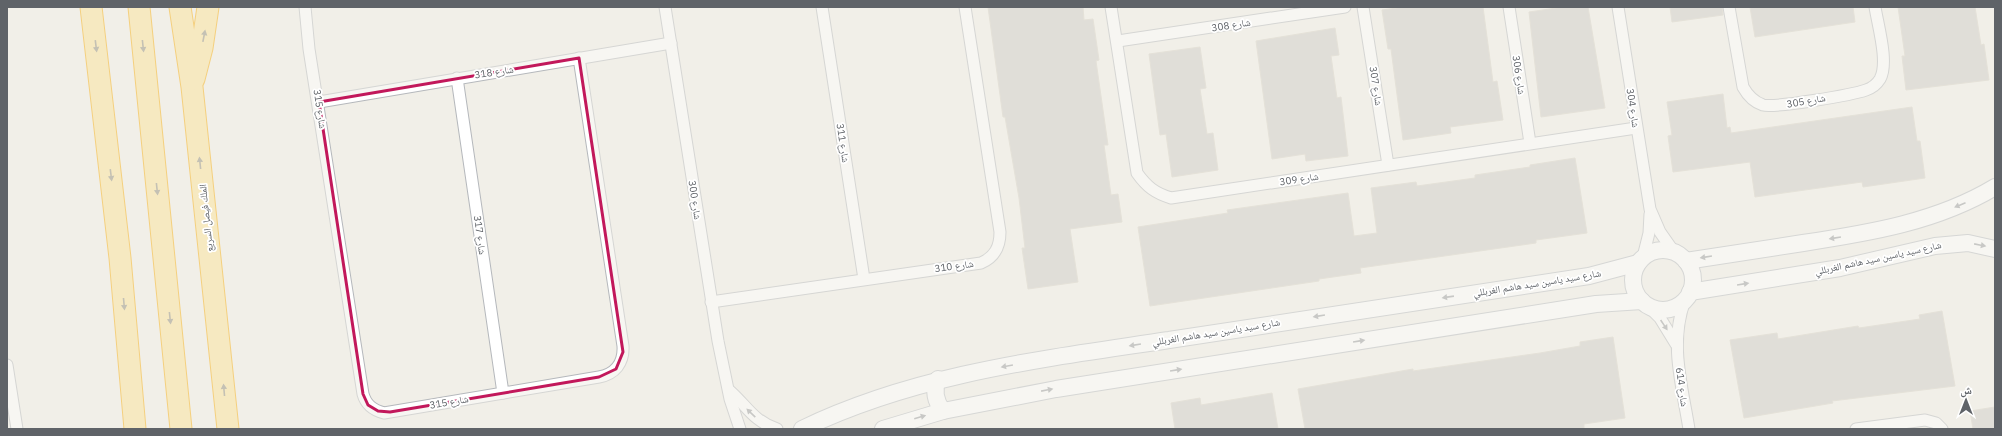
<svg xmlns="http://www.w3.org/2000/svg" width="2002" height="436" font-family="'IBM Plex Sans','Noto Naskh Arabic',sans-serif">
	<style>
		.building { fill: #cccac5; stroke: #d6d1c6 }
		.lines { fill: none; stroke-linecap: round; stroke-linejoin: round }
		.street-casing { stroke: #b5b8bc; stroke-width: 13 }
		.secondary-casing { stroke: #b6babf; stroke-width: 18 }
		.highway-casing { stroke: #f9ab00; stroke-width: 23 }
		.street { stroke: #fff; stroke-width: 11 }
		.secondary { stroke: #fff; stroke-width: 16 }
		.highway { stroke: #fde293; stroke-width: 21 }
		.oneway { fill: #8e8975 }
		.oneway2 { fill: #979a9d }
		.marked { fill: none; stroke: #c2185b; stroke-width: 3; stroke-linejoin: round }
		.labels { text-anchor: middle; dominant-baseline: central; stroke-width: 3.5; stroke-linejoin: round; paint-order: stroke }
		.street-label { font-size: 10px; fill: #5f6368; stroke: #fff }
	</style>
	<rect width="100%" height="100%" fill="#f1efe8"/>
	<!-- building -->
	<g class="building">
		<polygon points="988,7 1083,7 1084,20 1093,19 1099,60 1096,61 1108,145 1104,145 1111,195 1118,194 1122,222 1070,229 1078,282 1028,289 1022,248 1025,248 1019,198 1005,117 1003,117"/>
		<polygon points="1404,7 1483,7 1493,82 1497,81 1503,120 1450,127 1451,133 1403,140 1391,49 1388,49 1382,10"/>
		<polygon points="1563,7 1588,7 1605,108 1541,117 1529,12"/>
		<polygon points="1670,7 1722,7 1723,15 1672,22"/>
		<polygon points="1750,7 1853,7 1855,22 1755,37"/>
		<polygon points="1898,7 1975,7 1981,45 1984,44 1989,80 1906,90 1902,56 1905,56"/>
		<polygon points="1335,28 1339,55 1331,56 1337,98 1341,97 1348,156 1306,161 1305,154 1272,159 1256,41"/>
		<polygon points="1200,47 1206,88 1200,89 1207,134 1213,133 1218,170 1172,177 1166,134 1160,135 1149,54"/>
		<polygon points="1723,94 1727,128 1730,127 1731,133 1912,107 1917,141 1920,141 1925,178 1863,187 1862,182 1755,197 1750,162 1673,172 1668,136 1672,135 1667,102"/>
		<polygon points="1575,158 1587,233 1536,240 1536,243 1360,268 1361,273 1319,279 1319,281 1150,306 1138,227 1228,213 1227,210 1348,193 1354,236 1377,233 1371,188 1416,182 1417,186 1475,178 1475,175 1530,167 1530,165"/>
		<polygon points="1942,311 1955,386 1832,401 1833,403 1744,418 1730,340 1777,333 1778,339 1858,326 1859,328 1920,319 1919,315"/>
		<polygon points="1613,337 1625,418 1584,424 1584,429 1305,429 1298,389 1413,369 1413,371 1540,353 1580,346 1580,342"/>
		<polygon points="1272,393 1278,429 1175,429 1171,403 1200,398 1201,405"/>
		<polygon points="1995,407 1995,429 1973,429 1970,411"/>
	</g>
	<g class="lines">
		<!-- street casing -->
		<g class="street-casing">
			<g id="street">
				<path d="M305,7L309,49L363,394C366,405 373,410 384,413L599,377C615,374 624,363 623,346L579,58"/>
				<polyline points="665,7 718,341 730,399 740,429"/>
				<polyline points="822,7 864,279"/>
				<path d="M1111,7L1137,173C1147,187 1155,193 1171,198L1636,128"/>
				<polyline points="1363,7 1388,165"/>
				<polyline points="1509,7 1530,143"/>
				<polyline points="1618,7 1650,209 1660,232 1674,252"/>
				<path d="M1729,7L1743,87C1748,96 1754,102 1763,105C1775,108 1852,95 1866,90C1872,88 1877,84 1880,79C1889,63 1878,26 1875,7"/>
				<polyline points="1118,41 1345,7"/>
				<polyline points="457,78 503,393"/>
				<polyline points="319,102 671,43"/>
				<polyline points="1643,257 1649,233 1650,214"/>
				<path d="M1685,300C1669,343 1682,385 1689,429"/>
				<path d="M711,302L981,263C995,257 1000,247 1000,232L965,7"/>
				<polyline points="1649,307 1660,318 1676,344"/>
				<polyline points="7,365 17,429"/>
				<path d="M730,391C747,406 753,421 777,429"/>
				<polyline points="1856,429 1925,420 1936,423 1942,429"/>
			</g>
		</g>
		<!-- secondary casing -->
		<g class="secondary-casing">
			<g id="secondary">
				<circle cx="1663" cy="280" r="30"/>
				<path d="M1686,261C1725,255 1764,249 1803,243C1869,233 1937,222 1995,187"/>
				<polyline points="1690,292 1840,268 1935,246 1968,243 1995,249"/>
				<path d="M938,379C933,391 935,401 943,411"/>
				<path d="M802,429C918,373 1044,359 1169,340C1309,318 1449,296 1589,276L1638,263"/>
				<polyline points="883,429 943,411 1056,389 1596,304 1642,301"/>
			</g>
		</g>
		<!-- highway casing -->
		<g class="highway-casing">
			<g id="highway">
				<polyline points="91,7 120,258 135,429"/>
				<polyline points="139,7 181,429"/>
				<polyline points="180,7 192,87 228,429"/>
				<polyline points="194,79 202,48 208,7"/>
			</g>
		</g>
		<!-- street -->
		<use href="#street" class="street"/>
		<!-- secondary -->
		<use href="#secondary" class="secondary"/>
		<!-- highway -->
		<use href="#highway" class="highway"/>
	</g>
	<!-- one-way arrows -->
	<defs><path id="oneway-solid" d="M-6-.8H1V-3.2L6.5 0L1 3.2V.8H-6Z"/></defs>
	<g class="oneway">
		<use href="#oneway-solid" transform="translate(204 36) rotate(-79)"/>
		<use href="#oneway-solid" transform="translate(96 46) rotate(83)"/>
		<use href="#oneway-solid" transform="translate(143 46) rotate(84)"/>
		<use href="#oneway-solid" transform="translate(200 163) rotate(-96)"/>
		<use href="#oneway-solid" transform="translate(111 175) rotate(83)"/>
		<use href="#oneway-solid" transform="translate(157 189) rotate(84)"/>
		<use href="#oneway-solid" transform="translate(124 304) rotate(85)"/>
		<use href="#oneway-solid" transform="translate(170 318) rotate(84)"/>
		<use href="#oneway-solid" transform="translate(224 390) rotate(-95)"/>
	</g>
	<g class="oneway2">
		<use href="#oneway-solid" transform="translate(1960 205) rotate(157)"/>
		<use href="#oneway-solid" transform="translate(1835 238) rotate(171)"/>
		<use href="#oneway-solid" transform="translate(1980 245) rotate(11)"/>
		<use href="#oneway-solid" transform="translate(1706 257) rotate(171)"/>
		<use href="#oneway-solid" transform="translate(1743 284) rotate(-9)"/>
		<use href="#oneway-solid" transform="translate(1448 297) rotate(172)"/>
		<use href="#oneway-solid" transform="translate(1319 316) rotate(171)"/>
		<use href="#oneway-solid" transform="translate(1664 325) rotate(56)"/>
		<use href="#oneway-solid" transform="translate(1359 341) rotate(-9)"/>
		<use href="#oneway-solid" transform="translate(1135 345) rotate(171)"/>
		<use href="#oneway-solid" transform="translate(1007 366) rotate(170)"/>
		<use href="#oneway-solid" transform="translate(1176 370) rotate(-9)"/>
		<use href="#oneway-solid" transform="translate(1047 390) rotate(-11)"/>
		<use href="#oneway-solid" transform="translate(751 413) rotate(-136)"/>
		<use href="#oneway-solid" transform="translate(920 417) rotate(-16)"/>
	</g>
	<!-- marked area -->
	<path d="M0 0H2002V436H0ZM579,58L623,352L616,369L599,377L390,412L378,411L368,405L363,394L319,102Z" fill="#f1efe8" fill-opacity=".55" fill-rule="evenodd"/>
	<path class="marked" d="M579,58L623,352L616,369L599,377L390,412L378,411L368,405L363,394L319,102Z"/>
	<g class="labels">
		<!-- street labels -->
		<g class="street-label">
			<text transform="translate(1231 25) rotate(-9)">شارع 308</text>
			<text transform="translate(494 72) rotate(-9)">شارع 318</text>
			<text transform="translate(1519 75) rotate(81)">شارع 306</text>
			<text transform="translate(1376 86) rotate(81)">شارع 307</text>
			<text transform="translate(1806 101) rotate(-10)">شارع 305</text>
			<text transform="translate(1633 108) rotate(81)">شارع 304</text>
			<text transform="translate(320 109) rotate(81)">شارع 315</text>
			<text transform="translate(843 143) rotate(81)">شارع 311</text>
			<text transform="translate(1299 179) rotate(-9)">شارع 309</text>
			<text transform="translate(695 200) rotate(81)">شارع 300</text>
			<text transform="translate(206 218) rotate(-96)">الملك فيصل السريع</text>
			<text transform="translate(480 235) rotate(82)">شارع 317</text>
			<text transform="translate(1878 258) rotate(-12)">شارع سيد ياسين سيد هاشم الغربللي</text>
			<text transform="translate(954 266) rotate(-8)">شارع 310</text>
			<text transform="translate(1537 283) rotate(-9)">شارع سيد ياسين سيد هاشم الغربللي</text>
			<text transform="translate(1216 332) rotate(-9)">شارع سيد ياسين سيد هاشم الغربللي</text>
			<text transform="translate(1682 387) rotate(82)">شارع 614</text>
			<text transform="translate(449 402) rotate(-10)">شارع 315</text>
		</g>
	</g>
	<!-- border -->
	<rect width="2002" height="436" fill="none" stroke="#5f6368" stroke-width="16"/>
	<!-- north arrow -->
	<g transform="translate(1966 400)" stroke="#ffffff" stroke-width="3" paint-order="stroke">
	<path d="M0-3L7 15L0 10L-7 15Z" fill="#5f6368"/>
	<text y="-6" font-size="11" font-weight="bold" text-anchor="middle" fill="#5f6368">ش</text>
	</g>
</svg>
